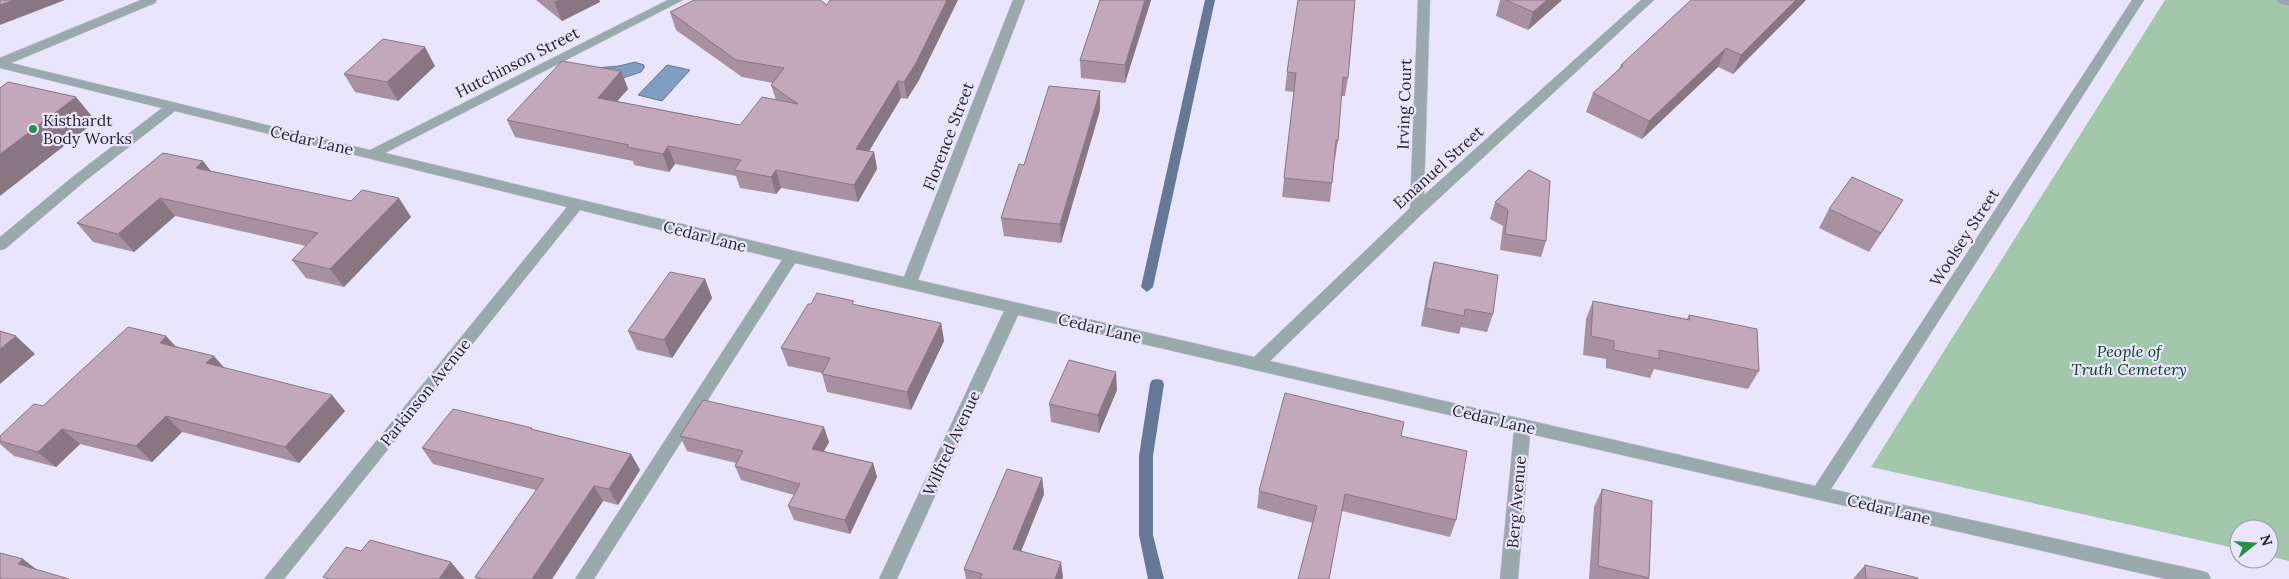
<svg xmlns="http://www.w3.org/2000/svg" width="2289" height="579" font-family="Lora,serif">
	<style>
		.green { fill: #a2c7aa }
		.water { fill: #809dc2; stroke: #657996 }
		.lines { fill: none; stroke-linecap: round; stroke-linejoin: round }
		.stream { fill: #657996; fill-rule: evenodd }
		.minor-casing { stroke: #c6c2d7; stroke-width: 1 }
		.minor { fill: #9aa9ac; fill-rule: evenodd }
		.wall { fill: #a790a0 }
		.shaded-wall { fill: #887682 }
		.building { fill: #c2a8ba; stroke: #887682 }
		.poi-dot { fill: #269047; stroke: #e9e5fc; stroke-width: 2 }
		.labels { text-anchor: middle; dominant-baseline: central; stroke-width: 4.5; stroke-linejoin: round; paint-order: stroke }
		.street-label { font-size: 16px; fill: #26242f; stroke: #e9e5fc }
		.poi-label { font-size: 16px; fill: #26242f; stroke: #e9e5fc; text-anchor: start }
		.park-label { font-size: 16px; font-style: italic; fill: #083a1b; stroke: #e9e5fc }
	</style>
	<rect width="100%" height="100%" fill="#e9e5fc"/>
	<!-- green -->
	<polygon class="green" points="2165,0 2289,0 2289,561 2269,556 2269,529 2239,529 2239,549 1871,467"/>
	<!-- water -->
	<g class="water">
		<polygon points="635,62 644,65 644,68 641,72 617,80 596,68 619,66"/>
		<polygon points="667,65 690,70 662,101 638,95"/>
	</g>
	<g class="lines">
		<!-- stream -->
		<g class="stream">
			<polygon points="1205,0 1215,0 1153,287 1147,292 1141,287"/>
			<polygon points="1157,379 1162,380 1164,384 1153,456 1153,535 1164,579 1148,579 1139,535 1139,456 1150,384 1152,380"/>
		</g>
		<!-- minor casing -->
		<g class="minor-casing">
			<g id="minor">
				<polygon points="141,0 157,0 155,3 11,63 370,150 668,0 683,0 385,153 904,277 1013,0 1025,0 918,280 1254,357 1410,208 1418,0 1430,0 1424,195 1641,0 1654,0 1422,214 1270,361 1815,486 2132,0 2144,0 1831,489 2202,571 2208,573 2211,579 2166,579 1530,434 1518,579 1500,579 1514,430 1018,315 897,579 879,579 1004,311 795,263 594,579 575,579 782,260 580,210 284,579 264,579 567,207 175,111 85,181 5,249 0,250 0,237 75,175 162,108 0,68 0,58"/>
				<polygon points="2276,0 2289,0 2289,6 2278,3"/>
			</g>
		</g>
		<!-- minor -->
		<use href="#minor" class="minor"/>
	</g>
	<!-- wall -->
	<g class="wall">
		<polygon points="536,0 599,0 600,2 562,21"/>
		<polygon points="1100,0 1151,0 1125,83 1081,78 1080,60"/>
		<polygon points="1500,0 1562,0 1528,30 1496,16"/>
		<polygon points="1806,0 1733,74 1718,67 1642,139 1586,112 1593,93 1619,69 1621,65"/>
		<polygon points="670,12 919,80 907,99 901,98 869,151 874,152 877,169 858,202 781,188 776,194 740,188 736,176 675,164 669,172 634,165 633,161 515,137 507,120 621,71 628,89 617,101 740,125 776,100 771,85 773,83 742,77 676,30"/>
		<polygon points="435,66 398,101 355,92 344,74"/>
		<polygon points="1287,72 1348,78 1345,96 1341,96 1338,141 1335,159 1334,159 1332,183 1330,202 1282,197 1294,92 1285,91"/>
		<polygon points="1100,110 1061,243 1004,236 1001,218 1024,165"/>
		<polygon points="203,161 211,171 411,217 344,287 306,278 292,260 306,246 175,216 134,252 93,242 77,223"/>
		<polygon points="1529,170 1546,241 1541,257 1500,250 1503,226 1490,219 1495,202"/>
		<polygon points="1903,200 1869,252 1819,228 1829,209"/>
		<polygon points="1434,262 1493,314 1487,332 1461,327 1459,334 1421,326 1429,281"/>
		<polygon points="705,279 712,298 672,358 637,350 628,331"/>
		<polygon points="1593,301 1687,319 1689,315 1759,371 1748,389 1654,369 1650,378 1606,368 1606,359 1583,355 1586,319"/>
		<polygon points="811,304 855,305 941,323 944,341 911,410 827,392 822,373 788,366 781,348"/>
		<polygon points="176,346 225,368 345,411 299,463 182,432 152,462 80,444 56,467 14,456 0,444 0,436 43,406"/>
		<polygon points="1117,390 1099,433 1051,422 1049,404"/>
		<polygon points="532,428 533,430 631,454 640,470 618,505 603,501 552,579 477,579 475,577 536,490 433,464 422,448"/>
		<polygon points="680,436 829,442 824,451 873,463 877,477 850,534 794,520 788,506 794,495 741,480 735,466 736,463 687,451"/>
		<polygon points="1401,436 1456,520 1450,537 1342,511 1313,523 1257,508 1259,491"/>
		<polygon points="1042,478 1044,494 1021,551 1063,577 1062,579 966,579 964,569"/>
		<polygon points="1602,489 1649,578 1649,579 1589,579 1594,507"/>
		<polygon points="1865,565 1918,579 1853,579"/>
	</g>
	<!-- shaded-wall -->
	<g class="shaded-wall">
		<polygon points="14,0 65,0 0,25 0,5"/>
		<polygon points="559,0 599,0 600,2 562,21 554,2"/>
		<polygon points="947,0 958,0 919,80 907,99 904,82"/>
		<polygon points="1145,0 1151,0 1125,83 1125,65"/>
		<polygon points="1547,0 1562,0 1528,30 1533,12"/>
		<polygon points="1796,0 1806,0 1733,74 1741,55"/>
		<polygon points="425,47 435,66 398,101 387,82"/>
		<polygon points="1726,48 1718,67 1642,139 1649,121"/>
		<polygon points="621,71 628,89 605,115 598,98"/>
		<polygon points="898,81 901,98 860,166 856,149"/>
		<polygon points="1100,91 1100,110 1061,243 1060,224"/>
		<polygon points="76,97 96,121 0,196 0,154"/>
		<polygon points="668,146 675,164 669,172 663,154"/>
		<polygon points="874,152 877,169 858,202 854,185"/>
		<polygon points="203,161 217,180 196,168"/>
		<polygon points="776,170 781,188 776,194 771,177"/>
		<polygon points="160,198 175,216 134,252 118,234"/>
		<polygon points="399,198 411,217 344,287 330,269"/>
		<polygon points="705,279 712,298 672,358 664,340"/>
		<polygon points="941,323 944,341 911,410 907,392"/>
		<polygon points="16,336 35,354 0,384 0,349"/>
		<polygon points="166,336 181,352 160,343"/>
		<polygon points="214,356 228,372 206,363"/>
		<polygon points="1116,372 1117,390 1099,433 1098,415"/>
		<polygon points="332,395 345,411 299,463 285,447"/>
		<polygon points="166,416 182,432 152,462 136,446"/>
		<polygon points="824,427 829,442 817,463 812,449"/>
		<polygon points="62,429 80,444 56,467 38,452"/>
		<polygon points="631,454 640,470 618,505 609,489"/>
		<polygon points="873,463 877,477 850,534 845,520"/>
		<polygon points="1042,478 1044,494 1016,564 1013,549"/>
		<polygon points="594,486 603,501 552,579 532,579"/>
		<polygon points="23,559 45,576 18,564"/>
		<polygon points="451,562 465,579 439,579"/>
		<polygon points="1061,562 1063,577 1062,579 1055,579"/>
	</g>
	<!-- building -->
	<g class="building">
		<polygon points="0,0 14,0 0,5"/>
		<polygon points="694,0 820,0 827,5 830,0 947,0 916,63 904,82 898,81 856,149 874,152 854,185 776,170 771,177 734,170 741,160 668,146 663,154 627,147 629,145 507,120 562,61 621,71 598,98 740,125 762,97 798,104 771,85 784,68 736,60 670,12"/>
		<polygon points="1100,0 1145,0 1125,65 1080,60"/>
		<polygon points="1298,0 1355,0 1348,78 1343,77 1338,141 1336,140 1332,183 1284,178 1296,73 1287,72"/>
		<polygon points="1506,0 1547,0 1533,12"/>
		<polygon points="1691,0 1796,0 1741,55 1726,48 1649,121 1593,93 1623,66 1621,65"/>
		<polygon points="383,39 425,47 387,82 344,74"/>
		<polygon points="8,82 76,97 0,154 0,88"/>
		<polygon points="1049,86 1100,91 1060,224 1001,218 1019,164 1024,165"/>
		<polygon points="163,153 203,161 196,168 351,201 362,190 399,198 330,269 292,260 318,233 160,198 118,234 77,223"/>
		<polygon points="1529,170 1550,181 1546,241 1505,234 1508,210 1495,202"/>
		<polygon points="1852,177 1903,200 1881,233 1829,209"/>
		<polygon points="1434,262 1498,275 1493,314 1465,309 1464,316 1426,308"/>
		<polygon points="670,272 705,279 664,340 628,331"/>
		<polygon points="817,293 854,301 852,304 941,323 907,392 822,374 830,358 781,348 808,304 811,304"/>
		<polygon points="1593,301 1690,320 1689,315 1757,329 1759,371 1659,350 1659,359 1614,350 1614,341 1591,336"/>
		<polygon points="128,327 166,336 160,343 214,356 206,363 332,395 285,447 166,416 136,446 62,429 38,452 0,441 0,436 34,404 43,406"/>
		<polygon points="0,331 16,336 0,349"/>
		<polygon points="1069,360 1116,372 1098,415 1049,404"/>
		<polygon points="1285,393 1404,422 1401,436 1467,451 1456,520 1345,494 1329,579 1298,579 1317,506 1259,491"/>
		<polygon points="703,400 824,427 812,449 873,463 845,520 788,506 800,484 735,466 743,451 680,436"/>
		<polygon points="453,409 532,428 531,429 631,454 609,489 594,486 532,579 483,579 475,577 544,479 422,448"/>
		<polygon points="1007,469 1042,478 1013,549 1061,562 1055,579 980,579 982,574 964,569"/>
		<polygon points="1602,489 1652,501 1649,578 1598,566"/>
		<polygon points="370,540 451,562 439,579 329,579 323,577 346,547 361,551"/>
		<polygon points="0,553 23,559 18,564 69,579 0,579"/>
		<polygon points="1865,565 1918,578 1918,579 1866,579"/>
	</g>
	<!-- markers -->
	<circle class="poi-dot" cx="33" cy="129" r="5"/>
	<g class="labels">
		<!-- street labels -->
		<g class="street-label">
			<text transform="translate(517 62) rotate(-27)">Hutchinson Street</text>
			<text transform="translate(1404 104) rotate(-88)">Irving Court</text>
			<text transform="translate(948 136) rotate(-69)">Florence Street</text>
			<text transform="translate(312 140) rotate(13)">Cedar Lane</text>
			<text transform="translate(1438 167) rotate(-42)">Emanuel Street</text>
			<text transform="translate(705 236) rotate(14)">Cedar Lane</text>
			<text transform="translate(1964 237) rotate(-57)">Woolsey Street</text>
			<text transform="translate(1100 328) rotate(13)">Cedar Lane</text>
			<text transform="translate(425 392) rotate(-51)">Parkinson Avenue</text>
			<text transform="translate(1494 419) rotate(13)">Cedar Lane</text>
			<text transform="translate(951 443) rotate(-65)">Wilfred Avenue</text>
			<text transform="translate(1516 502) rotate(-85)">Berg Avenue</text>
			<text transform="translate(1889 509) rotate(13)">Cedar Lane</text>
		</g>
		<!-- poi labels -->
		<g class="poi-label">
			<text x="43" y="120">Kisthardt<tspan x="43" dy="18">Body Works</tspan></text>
		</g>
		<!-- park labels -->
		<g class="park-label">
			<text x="2129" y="351">People of<tspan x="2129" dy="18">Truth Cemetery</tspan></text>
		</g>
	</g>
	<!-- north arrow -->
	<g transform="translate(2254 544) rotate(73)"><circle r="24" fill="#e9e5fc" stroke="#9b98aa"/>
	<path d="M0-4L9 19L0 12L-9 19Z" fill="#269047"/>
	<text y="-8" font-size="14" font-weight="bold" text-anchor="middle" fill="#26242f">N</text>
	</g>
</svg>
